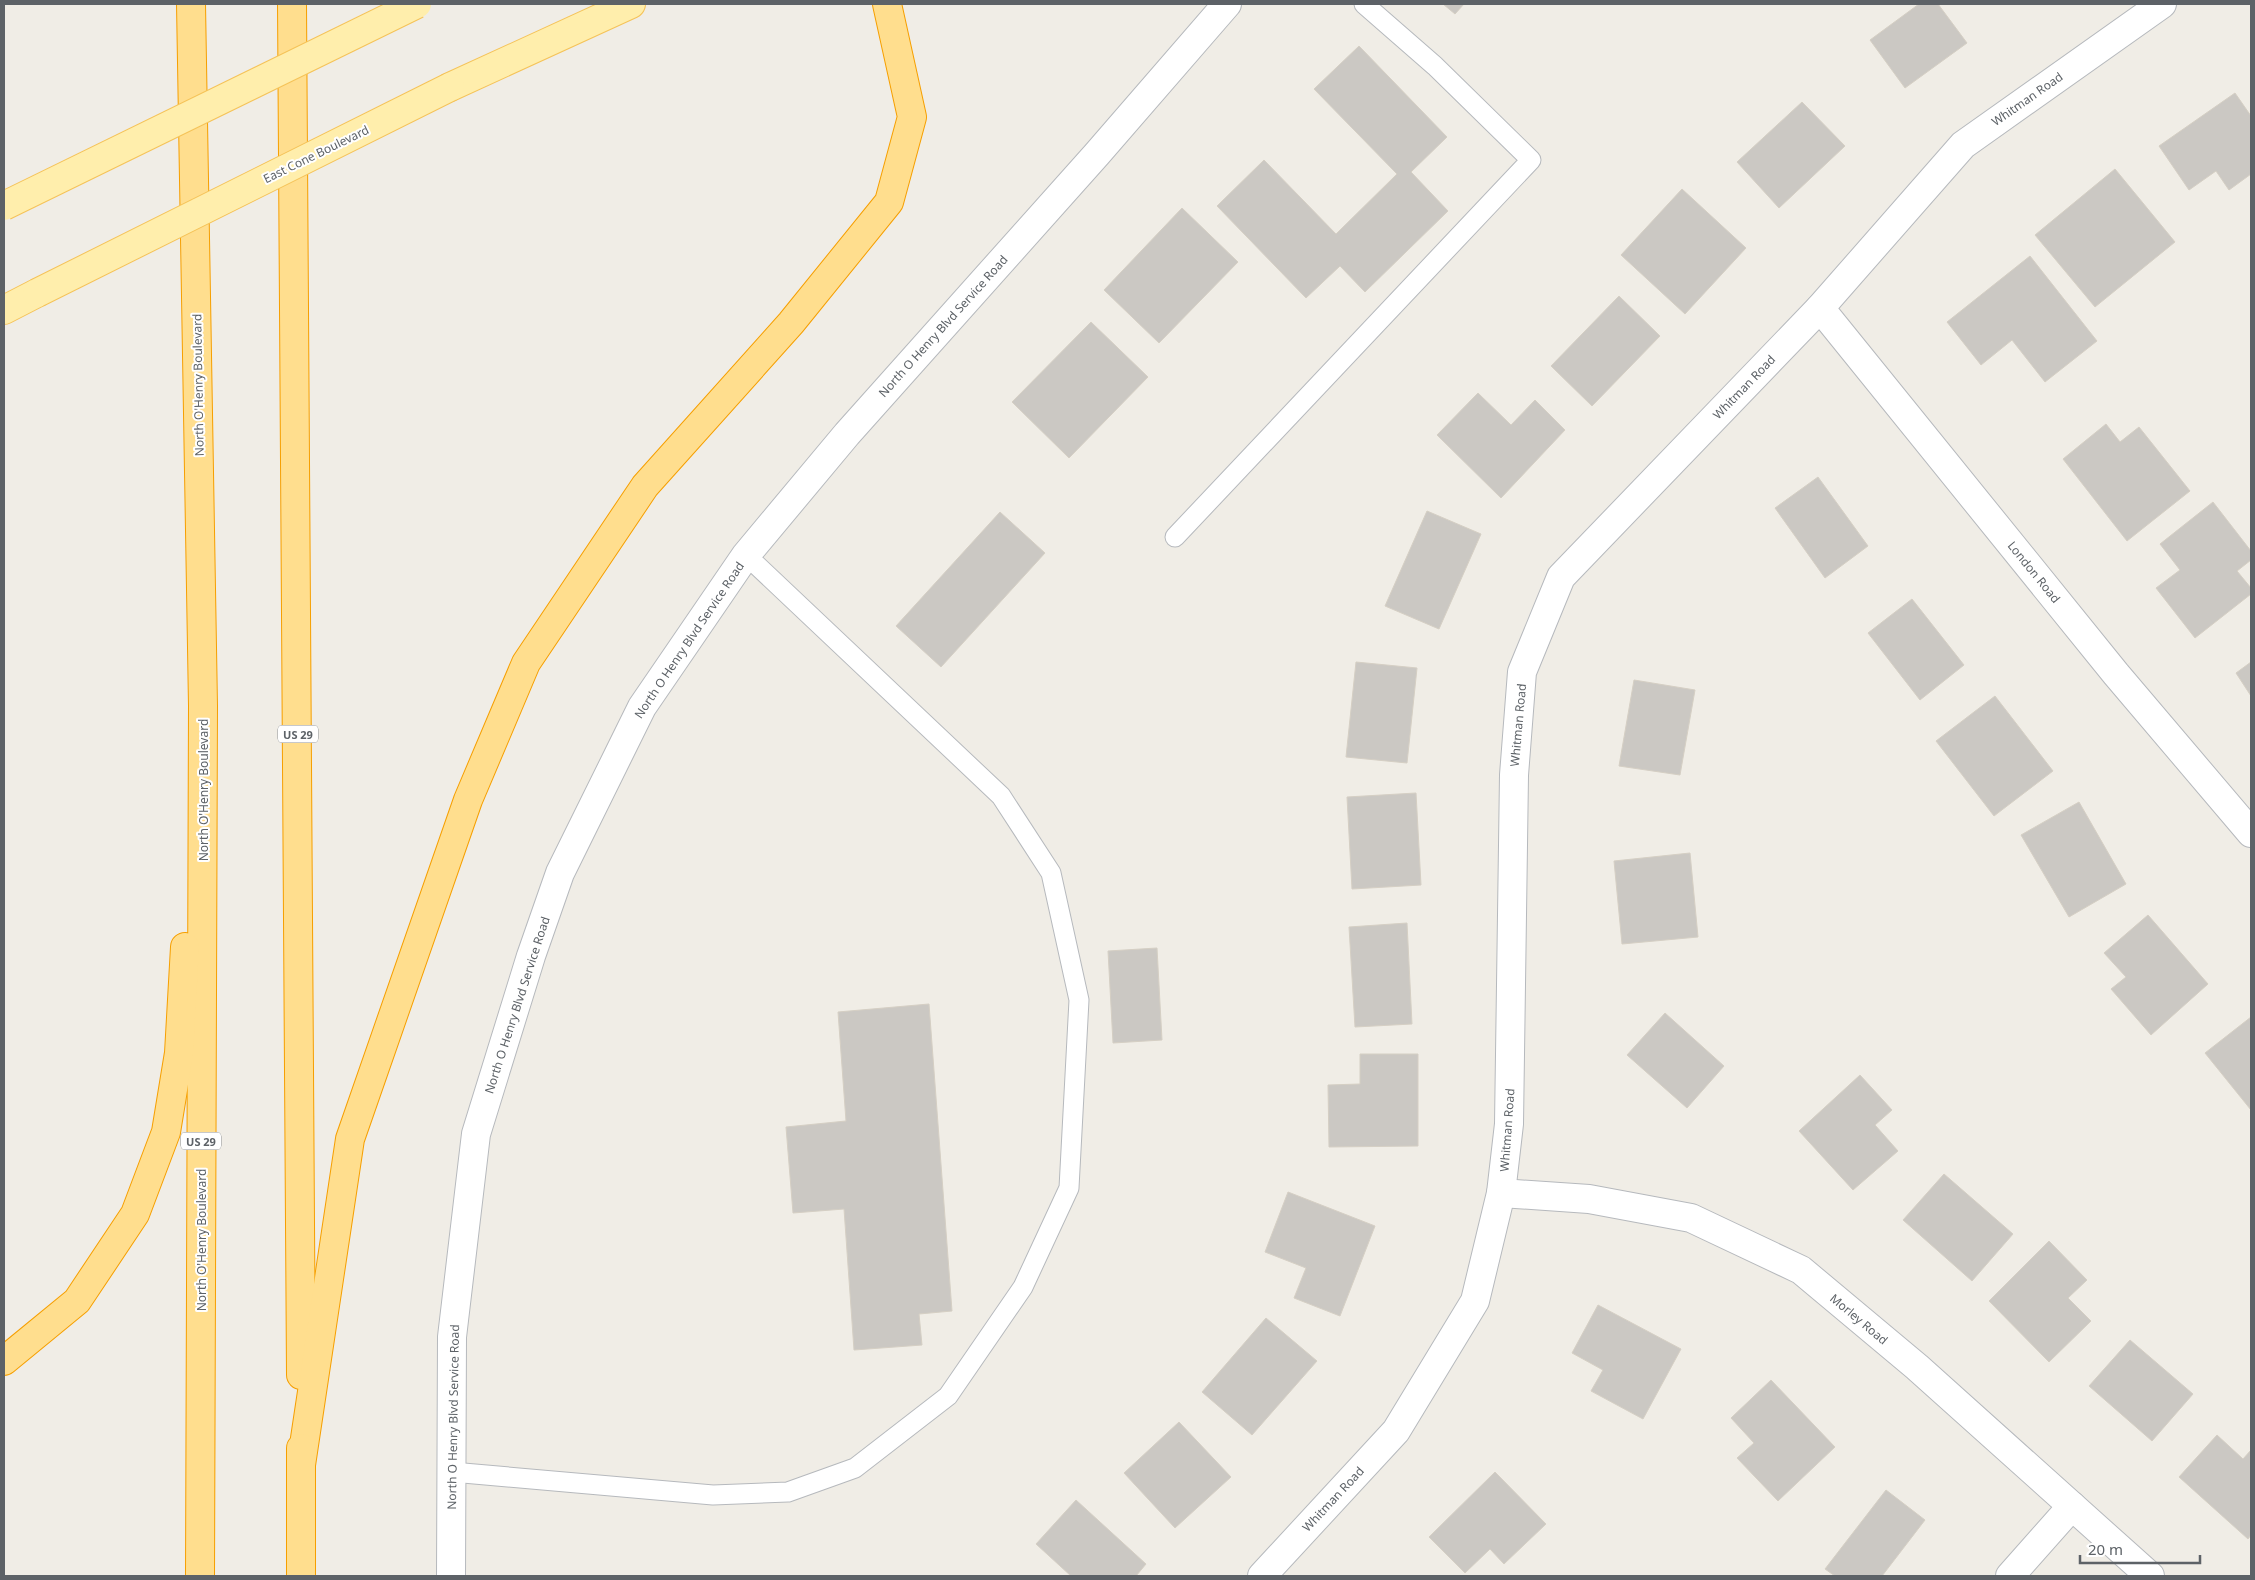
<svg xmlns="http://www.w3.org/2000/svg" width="2255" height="1580" font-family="'Noto Sans',sans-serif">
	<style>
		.building { fill: #cbc8c3; stroke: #d5cfc4 }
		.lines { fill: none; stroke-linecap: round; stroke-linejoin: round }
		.lane-casing { stroke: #b6b9bd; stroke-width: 21 }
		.street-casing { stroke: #b6b9bd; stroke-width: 30 }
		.primary-casing { stroke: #f5c359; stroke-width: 30 }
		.highway-casing { stroke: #f69f00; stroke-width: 30 }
		.lane { stroke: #fff; stroke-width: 19 }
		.street { stroke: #fff; stroke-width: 28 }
		.primary { stroke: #ffeeac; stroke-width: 28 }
		.highway { stroke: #ffde8e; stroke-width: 28 }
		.primary-bridge-casing { stroke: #f5c359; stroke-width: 30; stroke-linecap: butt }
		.primary-bridge { stroke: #ffeeac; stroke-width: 28 }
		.labels { text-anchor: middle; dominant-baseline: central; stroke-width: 4; stroke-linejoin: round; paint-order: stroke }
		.shield { fill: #fff; stroke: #8e9195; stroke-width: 1 }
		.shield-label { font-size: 11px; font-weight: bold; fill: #5d6267 }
		.street-label { font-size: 12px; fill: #5d6267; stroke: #fff }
	</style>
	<rect width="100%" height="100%" fill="#f0ede6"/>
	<!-- building -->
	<g class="building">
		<polygon points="1443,4 1464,4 1455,14"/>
		<polygon points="1919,4 1938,4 1967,43 1905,88 1870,40"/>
		<polygon points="1359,46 1447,137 1411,172 1448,211 1365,292 1340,266 1306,298 1217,206 1264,160 1336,234 1397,174 1314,89"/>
		<polygon points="2235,93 2251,116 2251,174 2229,190 2216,171 2189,190 2159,146"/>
		<polygon points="1802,102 1845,146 1779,208 1737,162"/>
		<polygon points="2115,169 2175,242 2095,307 2035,235"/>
		<polygon points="1682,189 1746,248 1685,314 1621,255"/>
		<polygon points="1182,208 1238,262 1159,343 1104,290"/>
		<polygon points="2030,256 2097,341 2045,382 2012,340 1981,365 1947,322"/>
		<polygon points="1619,296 1660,336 1592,406 1551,366"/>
		<polygon points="1091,322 1148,377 1069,458 1012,402"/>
		<polygon points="1478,393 1511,425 1535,400 1565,430 1501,498 1437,435"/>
		<polygon points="2106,424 2120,442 2139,427 2190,491 2127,541 2063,459"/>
		<polygon points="1818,477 1868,546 1825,578 1775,508"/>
		<polygon points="2213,502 2251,551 2251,560 2237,571 2251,588 2251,594 2195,638 2156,588 2180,570 2160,544"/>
		<polygon points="1427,511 1481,534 1439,629 1385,606"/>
		<polygon points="1000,512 1045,553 941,667 896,626"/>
		<polygon points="1912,599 1964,665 1920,700 1868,633"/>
		<polygon points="1356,662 1417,668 1407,763 1346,757"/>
		<polygon points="2251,662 2251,696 2236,673"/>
		<polygon points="1634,680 1695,690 1680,775 1619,766"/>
		<polygon points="1995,696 2053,771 1994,816 1936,741"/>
		<polygon points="1416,793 1421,885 1352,889 1347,797"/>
		<polygon points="2079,802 2126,884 2069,917 2021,835"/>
		<polygon points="1690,853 1698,937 1622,944 1614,861"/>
		<polygon points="2148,915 2208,984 2151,1035 2111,989 2126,977 2104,953"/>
		<polygon points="1407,923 1412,1024 1355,1027 1349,927"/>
		<polygon points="1157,948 1162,1040 1113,1043 1108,951"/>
		<polygon points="929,1004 952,1311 919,1314 922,1345 854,1350 844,1209 793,1213 786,1127 846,1121 838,1012"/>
		<polygon points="1665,1013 1724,1066 1687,1108 1627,1055"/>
		<polygon points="2251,1017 2251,1110 2205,1053"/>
		<polygon points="1360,1054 1418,1054 1418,1146 1329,1147 1328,1085 1360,1084"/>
		<polygon points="1860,1075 1892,1110 1875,1125 1898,1151 1853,1190 1799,1131"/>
		<polygon points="1944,1174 2013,1234 1972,1281 1903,1220"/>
		<polygon points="1288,1192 1375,1226 1340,1316 1294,1298 1306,1268 1265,1252"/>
		<polygon points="2049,1241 2087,1280 2068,1298 2091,1321 2049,1362 1989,1301"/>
		<polygon points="1598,1305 1681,1349 1643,1419 1591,1391 1603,1370 1572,1353"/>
		<polygon points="1266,1318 1317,1361 1252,1435 1202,1392"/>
		<polygon points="2130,1340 2193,1394 2152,1441 2089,1386"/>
		<polygon points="1771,1380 1835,1447 1778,1501 1737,1458 1754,1443 1731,1418"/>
		<polygon points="1179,1422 1231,1477 1175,1528 1124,1473"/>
		<polygon points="2217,1435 2243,1459 2251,1450 2251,1535 2248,1539 2179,1477"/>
		<polygon points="1495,1472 1546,1524 1504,1564 1490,1549 1465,1573 1429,1537"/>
		<polygon points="1886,1490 1925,1520 1882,1576 1835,1576 1825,1569"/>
		<polygon points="1076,1500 1146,1564 1136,1576 1071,1576 1036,1544"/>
	</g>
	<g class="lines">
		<!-- lane casing -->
		<g class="lane-casing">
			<g id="lane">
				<polyline points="1175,537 1531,160 1435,66 1364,4"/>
				<polyline points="452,1472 713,1495 788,1492 855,1468 948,1396 1023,1287 1069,1188 1079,1000 1051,873 1001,796 746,555"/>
			</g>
		</g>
		<!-- street casing -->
		<g class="street-casing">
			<g id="street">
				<polyline points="1820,308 2116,674 2251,833"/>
				<polyline points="1501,1193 1589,1199 1691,1218 1801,1270 1917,1367 2150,1576"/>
				<polyline points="451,1576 452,1337 476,1134 531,956 560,873 642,707 746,555 847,434 1097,154 1227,4"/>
				<polyline points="1262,1576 1396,1431 1475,1301 1501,1193 1509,1124 1514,775 1522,672 1561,577 1820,308 1963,145 2162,4"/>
				<polyline points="2010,1576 2072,1506"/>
			</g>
		</g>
		<!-- primary casing -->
		<g class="primary-casing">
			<g id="primary">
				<polyline points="450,87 631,4"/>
				<polyline points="4,310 37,293"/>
			</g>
		</g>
		<!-- highway casing -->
		<g class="highway-casing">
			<g id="highway">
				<polyline points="191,4 203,706 200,1576"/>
				<polyline points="292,4 301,1375"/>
				<polyline points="4,1361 77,1301 135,1214 166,1132 179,1053 185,947"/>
				<polyline points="301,1465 350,1139 468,800 526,663 645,486 791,323 889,202 912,117 887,4"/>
				<polyline points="301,1576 301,1448"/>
			</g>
		</g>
		<!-- lane -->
		<use href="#lane" class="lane"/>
		<!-- street -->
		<use href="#street" class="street"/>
		<!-- primary -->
		<use href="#primary" class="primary"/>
		<!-- highway -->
		<use href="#highway" class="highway"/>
		<!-- primary-bridge casing -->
		<g class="primary-bridge-casing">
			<g id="primary-bridge">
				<polyline points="4,206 417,4"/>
				<polyline points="37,293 450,87"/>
			</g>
		</g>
		<!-- primary-bridge -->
		<use href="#primary-bridge" class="primary-bridge"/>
	</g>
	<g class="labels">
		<!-- shield labels -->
		<g class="shield">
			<rect x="278" y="725.5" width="40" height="17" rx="4"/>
			<rect x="181" y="1132.5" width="40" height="17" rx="4"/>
		</g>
		<g class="shield-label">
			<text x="298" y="734">US 29</text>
			<text x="201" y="1141">US 29</text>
		</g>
		<!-- street labels -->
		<g class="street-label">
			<text transform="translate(2027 99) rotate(-35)">Whitman Road</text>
			<text transform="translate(316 154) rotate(-26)">East Cone Boulevard</text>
			<text transform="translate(943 326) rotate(-48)">North O Henry Blvd Service Road</text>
			<text transform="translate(198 385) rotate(-91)">North O'Henry Boulevard</text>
			<text transform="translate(1744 387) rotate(-46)">Whitman Road</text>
			<text transform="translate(2034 572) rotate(51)">London Road</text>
			<text transform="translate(689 640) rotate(-56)">North O Henry Blvd Service Road</text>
			<text transform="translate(1518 725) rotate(-85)">Whitman Road</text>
			<text transform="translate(203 790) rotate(-90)">North O'Henry Boulevard</text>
			<text transform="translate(517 1005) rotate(-72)">North O Henry Blvd Service Road</text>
			<text transform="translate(1507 1130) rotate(-86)">Whitman Road</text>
			<text transform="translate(201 1240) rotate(-90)">North O'Henry Boulevard</text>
			<text transform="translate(1859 1319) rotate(40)">Morley Road</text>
			<text transform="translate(453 1417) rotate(-89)">North O Henry Blvd Service Road</text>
			<text transform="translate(1333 1499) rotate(-47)">Whitman Road</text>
		</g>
	</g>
	<!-- border -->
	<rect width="2255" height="1580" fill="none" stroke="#5d6267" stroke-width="10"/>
	<!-- scale -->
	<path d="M2080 1555v8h120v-8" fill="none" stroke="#5d6267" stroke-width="2.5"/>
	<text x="2088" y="1555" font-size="15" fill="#5d6267" stroke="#ffffff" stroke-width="4" paint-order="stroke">20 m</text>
</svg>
